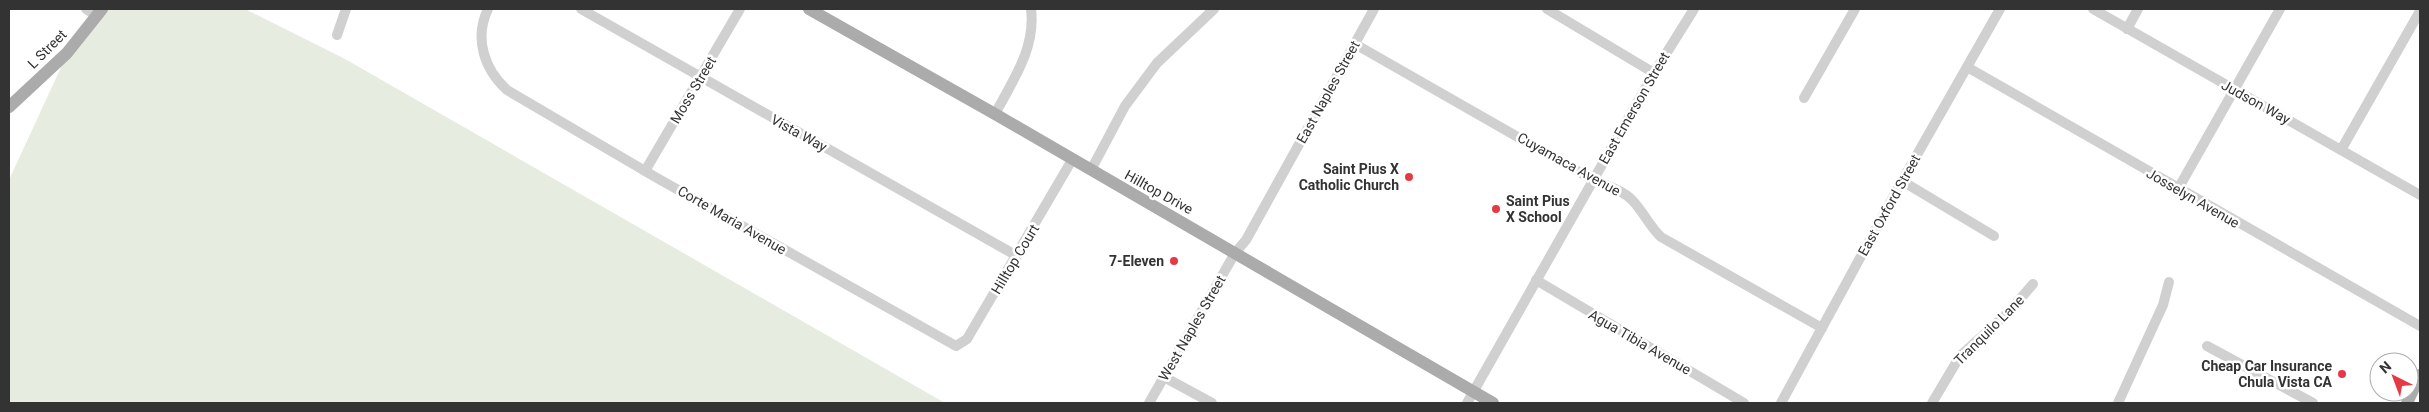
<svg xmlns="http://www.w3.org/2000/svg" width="2429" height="412" font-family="Roboto,sans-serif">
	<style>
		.green { fill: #e6ecdf }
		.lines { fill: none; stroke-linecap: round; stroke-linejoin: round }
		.minor { stroke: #d0d0d0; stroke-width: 10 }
		.major { stroke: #ababab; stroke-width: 12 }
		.poi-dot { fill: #e63946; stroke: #fff; stroke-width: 2 }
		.labels { text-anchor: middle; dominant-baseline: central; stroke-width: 5; stroke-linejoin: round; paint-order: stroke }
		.street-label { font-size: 14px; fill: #333; stroke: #fff }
		.poi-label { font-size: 14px; font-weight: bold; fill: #333; stroke: #fff; text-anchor: end }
	</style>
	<rect width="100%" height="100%" fill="#fff"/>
	<!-- green -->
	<polygon class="green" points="103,9 245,9 345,59 945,403 9,403 9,180 69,50"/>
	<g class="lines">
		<!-- minor -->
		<g class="minor">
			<polyline points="86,9 97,16"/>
			<path d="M488,9C474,38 484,69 507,90L657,178L956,346L967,339L1072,160"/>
			<polyline points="581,9 1017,256"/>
			<polyline points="1547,9 1654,73"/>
			<polyline points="2093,9 2420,195"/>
			<polyline points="2127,29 2138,9"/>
			<polyline points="337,35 346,9"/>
			<path d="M1355,44L1593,180C1605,185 1623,190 1632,200C1643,211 1649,226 1661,237L1822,328"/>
			<polyline points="1967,67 2420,326"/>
			<polyline points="1804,98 1855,9"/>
			<path d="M995,114C1013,80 1036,48 1031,9"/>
			<polyline points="2341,150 2420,11"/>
			<polyline points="1091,170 1125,106 1157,63 1214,9"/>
			<polyline points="645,171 740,9"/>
			<polyline points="1902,181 1994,236"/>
			<polyline points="2178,189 2280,9"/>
			<polyline points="1536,280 1744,403"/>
			<polyline points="2207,346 2313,403"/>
			<polyline points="1164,377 1212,403"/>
			<polyline points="1149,403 1235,253 1246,240 1374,9"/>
			<polyline points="1467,403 1654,73 1694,9"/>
			<polyline points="1781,403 1902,181 2000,9"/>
			<polyline points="1932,403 1960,356 2008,313 2033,284"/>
			<polyline points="2118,403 2163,305 2169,282"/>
		</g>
		<!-- major -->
		<g class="major">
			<polyline points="809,9 995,114 1493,403"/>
			<polyline points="9,107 67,53 102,9"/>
			<polyline points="2407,403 2420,375"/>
		</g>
	</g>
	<!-- markers -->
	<g class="poi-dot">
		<circle cx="1409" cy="177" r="5"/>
		<circle cx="1496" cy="209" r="5"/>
		<circle cx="1174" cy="261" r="5"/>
		<circle cx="2342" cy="374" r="5"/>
	</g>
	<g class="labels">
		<!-- street labels -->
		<g class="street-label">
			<text transform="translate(47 49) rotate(-45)">L Street</text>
			<text transform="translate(693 90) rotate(-59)">Moss Street</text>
			<text transform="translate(1328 92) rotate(-61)">East Naples Street</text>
			<text transform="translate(2256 102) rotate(29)">Judson Way</text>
			<text transform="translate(1634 108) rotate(-60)">East Emerson Street</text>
			<text transform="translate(799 133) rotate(29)">Vista Way</text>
			<text transform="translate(1569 164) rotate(29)">Cuyamaca Avenue</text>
			<text transform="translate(1159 192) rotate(29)">Hilltop Drive</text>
			<text transform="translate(2193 198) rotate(30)">Josselyn Avenue</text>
			<text transform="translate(1889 205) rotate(-61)">East Oxford Street</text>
			<text transform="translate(732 220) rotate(30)">Corte Maria Avenue</text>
			<text transform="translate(1015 259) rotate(-59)">Hilltop Court</text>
			<text transform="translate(1192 328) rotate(-60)">West Naples Street</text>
			<text transform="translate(1989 330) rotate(-45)">Tranquilo Lane</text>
			<text transform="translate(1640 342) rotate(30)">Agua Tibia Avenue</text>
		</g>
		<!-- poi labels -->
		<g class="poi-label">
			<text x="1399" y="169">Saint Pius X<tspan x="1399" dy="16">Catholic Church</tspan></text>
			<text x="1506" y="201" text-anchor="start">Saint Pius<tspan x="1506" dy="16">X School</tspan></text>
			<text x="1164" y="261">7-Eleven</text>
			<text x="2332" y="366">Cheap Car Insurance<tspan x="2332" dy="16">Chula Vista CA</tspan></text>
		</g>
	</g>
	<!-- border -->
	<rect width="2429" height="412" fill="none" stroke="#333333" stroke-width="20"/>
	<!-- north arrow -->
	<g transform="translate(2394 377) rotate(318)"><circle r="24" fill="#ffffff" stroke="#adadad"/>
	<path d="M0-4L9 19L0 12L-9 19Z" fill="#e63946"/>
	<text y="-8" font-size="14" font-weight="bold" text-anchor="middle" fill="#333333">N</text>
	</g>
</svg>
